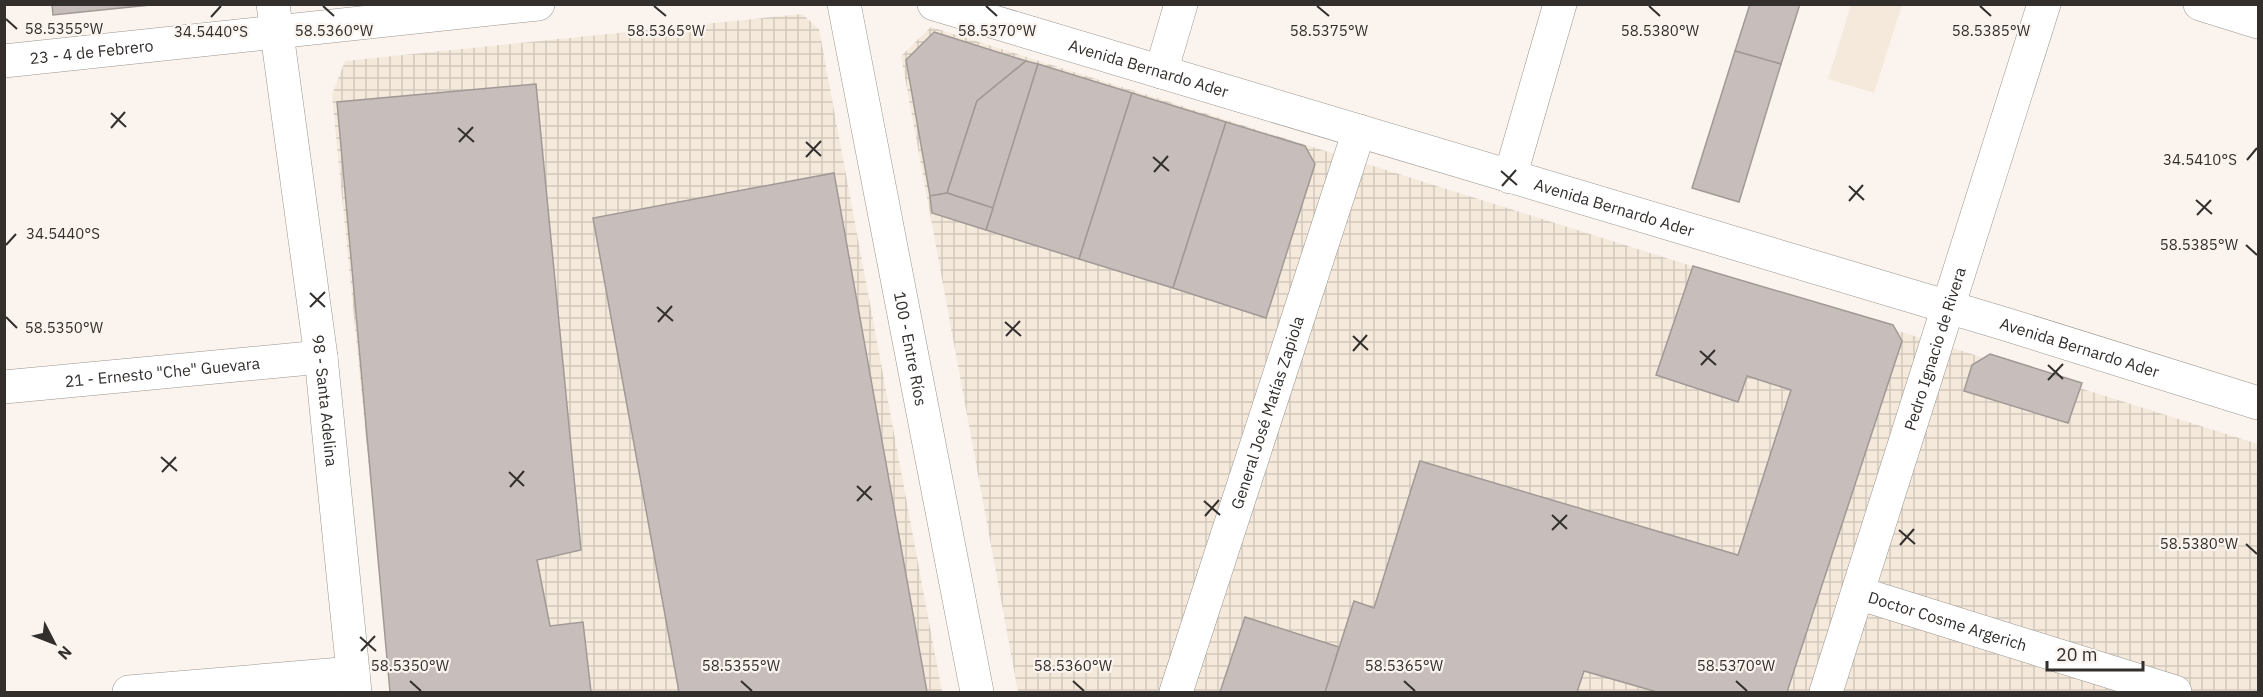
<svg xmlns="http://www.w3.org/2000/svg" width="2263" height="697" font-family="'IBM Plex Sans',sans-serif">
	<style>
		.built { fill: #f5e9dc }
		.industrial { fill: url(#industrial-grid) }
		.building { fill: #c7bebb; stroke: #a19995; stroke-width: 1.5 }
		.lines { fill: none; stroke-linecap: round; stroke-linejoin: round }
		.minor-casing { stroke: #9a948e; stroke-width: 34 }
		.major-casing { stroke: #9a948e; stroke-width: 34 }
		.minor { stroke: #fff; stroke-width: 33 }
		.major { stroke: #fff; stroke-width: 33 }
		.ticks { fill: none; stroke: #322f2d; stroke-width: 2 }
		.labels { text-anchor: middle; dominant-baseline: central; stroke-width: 4.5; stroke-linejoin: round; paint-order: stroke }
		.street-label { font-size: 16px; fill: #322f2d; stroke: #fbf4ee }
		.ticks-label { font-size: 15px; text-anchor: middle; fill: #322f2d; stroke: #fbf4ee; stroke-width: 4.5; stroke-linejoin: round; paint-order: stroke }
	</style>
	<defs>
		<pattern id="industrial-grid" width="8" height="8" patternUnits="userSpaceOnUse" patternTransform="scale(1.5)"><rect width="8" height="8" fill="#f5e9dc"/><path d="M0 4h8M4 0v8" fill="none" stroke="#d2c8bd"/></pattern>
	</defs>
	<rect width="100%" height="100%" fill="#fbf4ee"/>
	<!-- built -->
	<polygon class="built" points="1851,5 1902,5 1874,93 1828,79"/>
	<!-- industrial -->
	<g class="industrial">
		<polygon points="802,14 819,29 942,692 391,692 332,95 345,61"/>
		<polygon points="931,27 2258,444 2258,692 1018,692 901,56"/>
	</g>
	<!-- building -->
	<g class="building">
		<polygon points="52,4 150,4 150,5 53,15"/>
		<polygon points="1750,4 1800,4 1781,64 1735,51"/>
		<polygon points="934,32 1026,61 977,101 947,193 930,196 906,60"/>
		<polygon points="1735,51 1781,64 1739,202 1692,188"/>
		<polygon points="1026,61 1038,64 993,208 947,193 977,101"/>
		<polygon points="1038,64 1132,93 1079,259 986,230"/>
		<polygon points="536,84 581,550 537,560 550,626 583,622 591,692 390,692 337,102"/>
		<polygon points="1132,93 1226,122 1173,288 1079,259"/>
		<polygon points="1226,122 1305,146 1315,164 1266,318 1173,288"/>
		<polygon points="834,173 927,692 679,692 593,218"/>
		<polygon points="947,193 993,208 986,230 932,213 930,196"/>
		<polygon points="1693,266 1893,325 1902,341 1787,692 1657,692 1584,671 1577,692 1325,692 1354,601 1374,608 1420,461 1738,555 1791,390 1747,376 1738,402 1656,375"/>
		<polygon points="1990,354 2082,383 2068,423 1964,391 1972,365"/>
		<polygon points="1245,617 1339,647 1325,692 1220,692"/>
	</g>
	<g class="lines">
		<!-- minor casing -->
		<g class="minor-casing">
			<g id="minor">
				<path id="s1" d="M273,4L321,357L355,692"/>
				<polyline points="2200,4 2258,22"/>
				<path id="s2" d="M4,61L538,4"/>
				<polyline points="1161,72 1181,4"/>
				<polyline points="1510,177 1560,4"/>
				<path id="s3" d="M4,387L321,357"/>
				<path id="s4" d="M1858,593L2175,692"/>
				<polyline points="129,692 353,673"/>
				<path id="s5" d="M1176,692L1359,131"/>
				<path id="s6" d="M1826,692L2044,4"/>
			</g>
		</g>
		<!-- major casing -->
		<g class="major-casing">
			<g id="major">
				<path id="s7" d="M844,4L977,692"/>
				<path id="s8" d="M934,4L2005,324L2258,403"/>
			</g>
		</g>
		<!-- minor -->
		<use href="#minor" class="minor"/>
		<!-- major -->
		<use href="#major" class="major"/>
	</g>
	<!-- ticks -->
	<path class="ticks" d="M323,6L334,16M654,6L666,16M986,6L997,16M1317,6L1329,16M1649,6L1660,16M1980,6L1991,16M211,17L221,6M6,19L17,29M111,113L126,127M111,128L125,112M458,128L474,142M459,142L473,127M806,142L821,156M806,157L821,141M1153,157L1169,171M2247,160L2257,148M1501,171L1517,185M1154,172L1168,156M1502,186L1516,170M1849,186L1864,200M2196,200L2212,214M1849,201L1863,185M2197,215L2211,200M6,245L16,234M2246,245L2257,255M310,293L325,307M310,307L325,292M657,307L673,321M6,317L17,328M658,322L672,306M1005,322L1021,336M1006,336L1020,321M1353,336L1368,350M1353,351L1367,335M1700,351L1716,365M1701,365L1715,350M2048,365L2063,379M2048,380L2063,364M161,457L177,471M162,472L176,457M509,472L524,486M857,486L872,500M510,487L524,471M857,501L871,486M1204,501L1220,515M1552,515L1567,529M1205,516L1219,500M1552,530L1567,515M1899,530L1915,544M2246,544L2257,554M1900,545L1914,529M360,637L376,651M361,651L375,636M410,681L421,691M741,681L752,691M1073,681L1084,691M1404,681L1415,691M1736,681L1747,691"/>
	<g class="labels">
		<!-- street labels -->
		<g class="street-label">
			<text stroke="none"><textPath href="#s2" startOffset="88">23 - 4 de Febrero</textPath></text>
			<text stroke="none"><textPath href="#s8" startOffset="224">Avenida Bernardo Ader</textPath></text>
			<text stroke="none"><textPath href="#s8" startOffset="710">Avenida Bernardo Ader</textPath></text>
			<text stroke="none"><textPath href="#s8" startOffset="1196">Avenida Bernardo Ader</textPath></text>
			<text stroke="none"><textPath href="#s6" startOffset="360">Pedro Ignacio de Rivera</textPath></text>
			<text stroke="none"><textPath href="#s7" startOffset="351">100 - Entre Ríos</textPath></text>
			<text stroke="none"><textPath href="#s3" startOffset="159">21 - Ernesto "Che" Guevara</textPath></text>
			<text stroke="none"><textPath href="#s1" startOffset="400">98 - Santa Adelina</textPath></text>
			<text stroke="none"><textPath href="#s5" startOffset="294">General José Matías Zapiola</textPath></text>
			<text stroke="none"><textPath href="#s4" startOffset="94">Doctor Cosme Argerich</textPath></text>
		</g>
	</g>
	<g class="ticks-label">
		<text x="64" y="34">58.5355°W</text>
		<text x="334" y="36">58.5360°W</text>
		<text x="666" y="36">58.5365°W</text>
		<text x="997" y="36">58.5370°W</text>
		<text x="1329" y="36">58.5375°W</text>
		<text x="1660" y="36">58.5380°W</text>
		<text x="1991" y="36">58.5385°W</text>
		<text x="211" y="37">34.5440°S</text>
		<text x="2200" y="165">34.5410°S</text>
		<text x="63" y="239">34.5440°S</text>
		<text x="2199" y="250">58.5385°W</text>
		<text x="64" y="333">58.5350°W</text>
		<text x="2199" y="549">58.5380°W</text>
		<text x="410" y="671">58.5350°W</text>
		<text x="741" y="671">58.5355°W</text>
		<text x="1073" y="671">58.5360°W</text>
		<text x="1404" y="671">58.5365°W</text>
		<text x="1736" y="671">58.5370°W</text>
	</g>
	<!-- border -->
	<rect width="2263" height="697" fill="none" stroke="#322f2d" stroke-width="12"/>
	<!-- north arrow -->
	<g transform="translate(54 643) rotate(132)" stroke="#fbf4ee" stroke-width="4.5" paint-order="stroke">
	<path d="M0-4.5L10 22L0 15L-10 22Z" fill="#322f2d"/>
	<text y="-9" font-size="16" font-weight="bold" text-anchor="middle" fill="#322f2d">N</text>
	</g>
	<!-- scale -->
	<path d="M2047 661v9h96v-9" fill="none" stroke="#322f2d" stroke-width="3"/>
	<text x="2056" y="661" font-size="18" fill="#322f2d" stroke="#fbf4ee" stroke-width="4.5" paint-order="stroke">20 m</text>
</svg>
